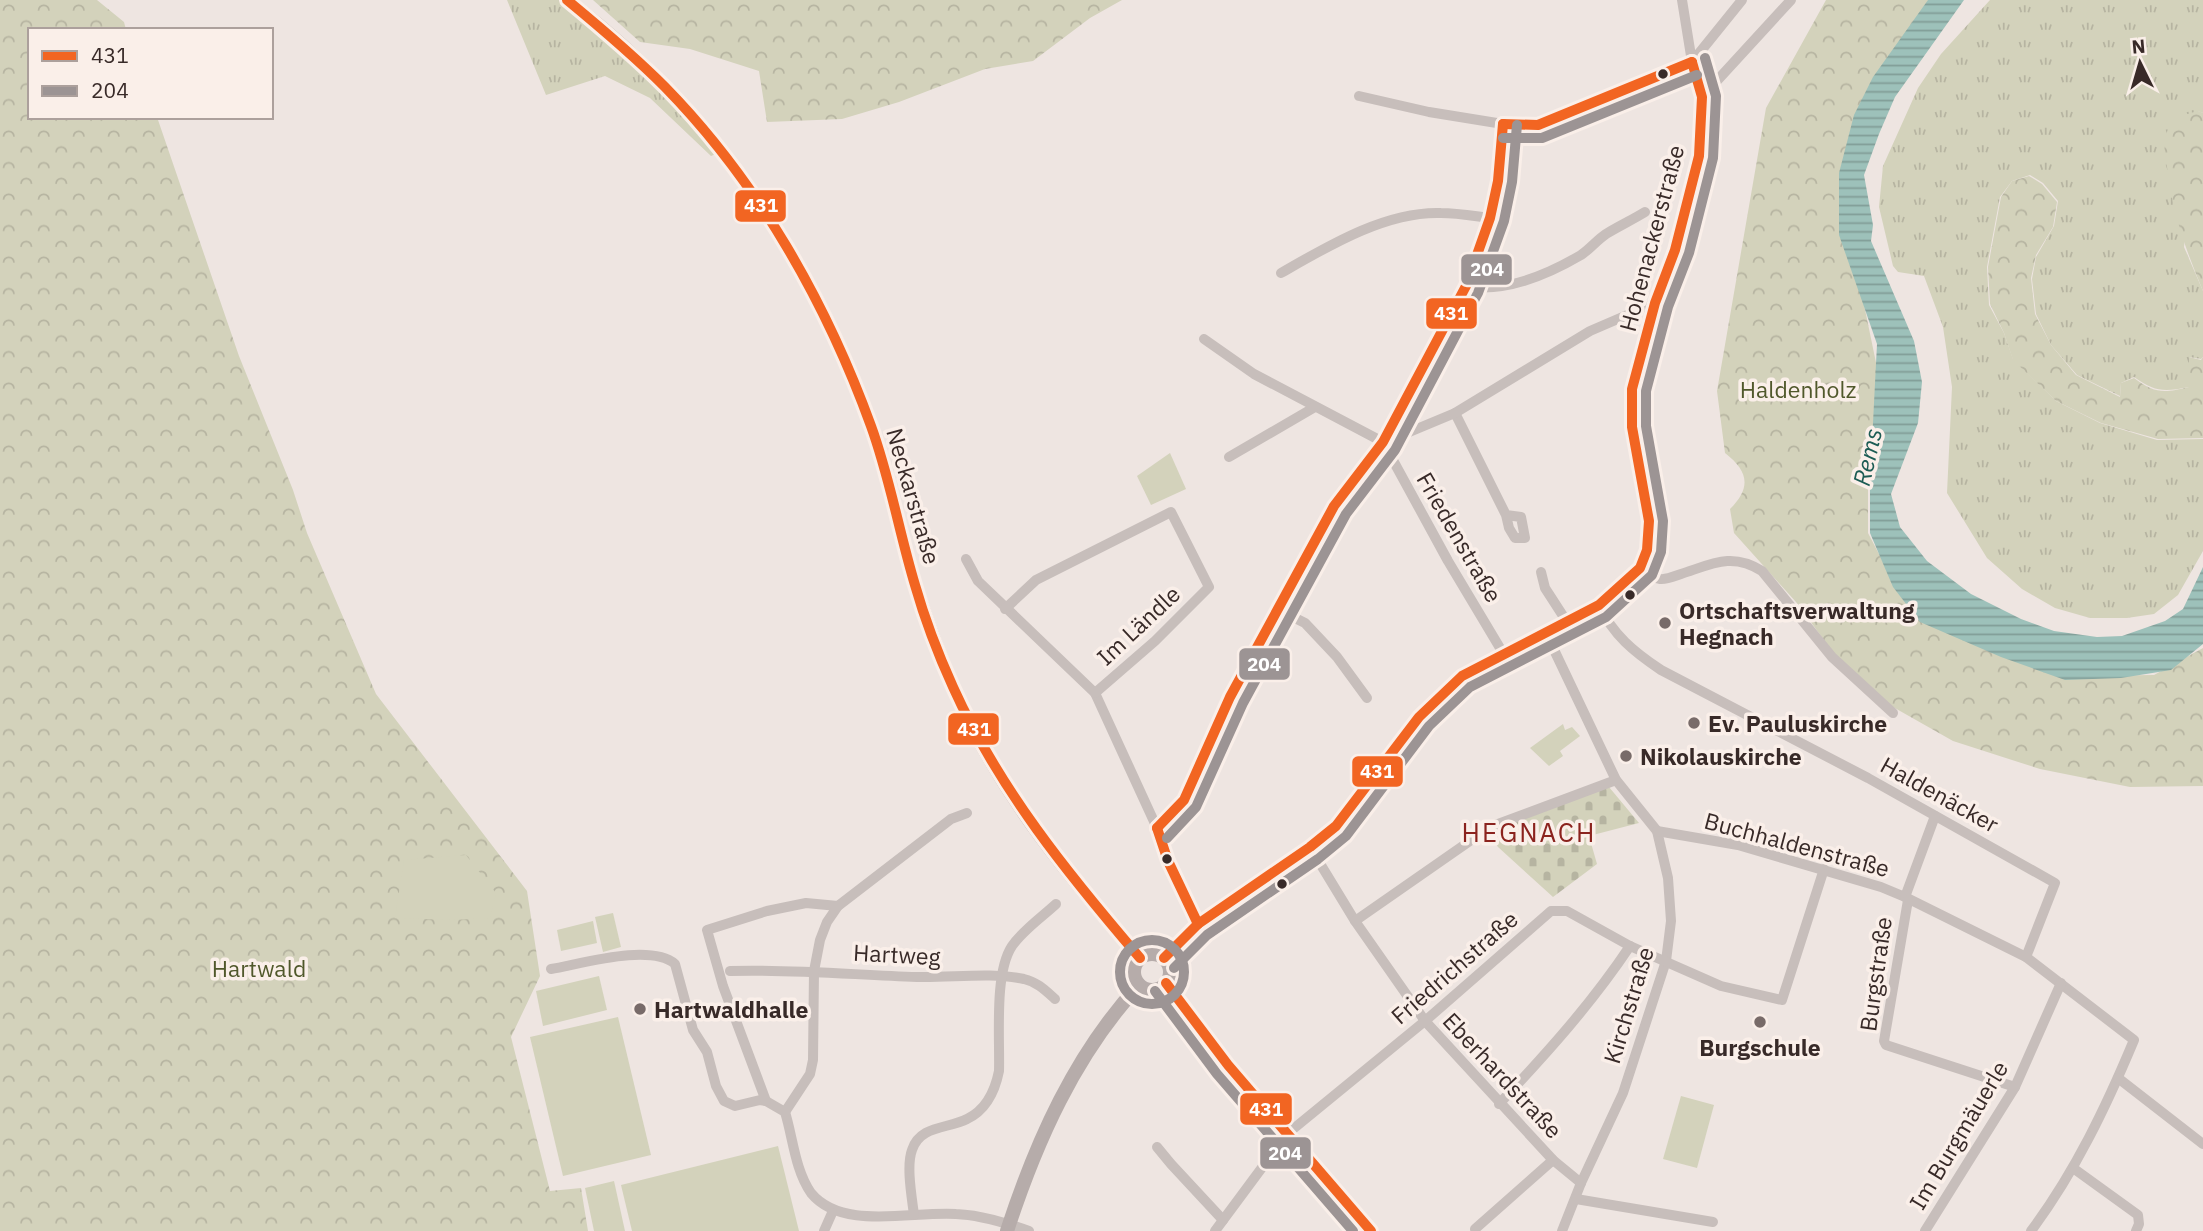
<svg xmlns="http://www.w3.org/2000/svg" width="2203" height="1231" font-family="'IBM Plex Sans',sans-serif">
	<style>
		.grass { fill: url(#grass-tufts) }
		.forest { fill: url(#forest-crowns) }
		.cemetery { fill: url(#cemetery-stones) }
		.park { fill: #d3d2bb }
		.water { fill: url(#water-rules) }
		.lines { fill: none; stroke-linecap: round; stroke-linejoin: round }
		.minor { stroke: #c7bebb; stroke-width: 10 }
		.major { stroke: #b6acaa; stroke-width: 14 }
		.bus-1-casing { stroke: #faefe9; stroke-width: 16 }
		.bus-2-casing { stroke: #faefe9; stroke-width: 16 }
		.bus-1 { stroke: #f26522; stroke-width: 10 }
		.bus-2 { stroke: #9c9494; stroke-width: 10 }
		.bus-dot { fill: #382a28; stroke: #faefe9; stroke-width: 2.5 }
		.poi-dot { fill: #786b69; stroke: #faefe9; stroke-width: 2.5 }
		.labels { text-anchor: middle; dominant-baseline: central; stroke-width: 7; stroke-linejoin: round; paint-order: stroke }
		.street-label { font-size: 23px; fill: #382a28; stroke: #faefe9 }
		.park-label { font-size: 23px; fill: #50582b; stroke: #faefe9 }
		.poi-label { font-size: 23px; font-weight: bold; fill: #382a28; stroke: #faefe9; text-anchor: start }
		.water-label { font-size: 24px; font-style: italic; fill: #1c5c54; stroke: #faefe9 }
		.quarter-label { font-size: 26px; letter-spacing: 2px; fill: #8b231e; stroke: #faefe9 }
		.line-badge { stroke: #faefe9; stroke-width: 2.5 }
		.badge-label { font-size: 19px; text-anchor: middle; font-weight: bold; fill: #fff }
	</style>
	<defs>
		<pattern id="grass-tufts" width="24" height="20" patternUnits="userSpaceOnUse" patternTransform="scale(1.75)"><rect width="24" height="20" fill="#d3d2bb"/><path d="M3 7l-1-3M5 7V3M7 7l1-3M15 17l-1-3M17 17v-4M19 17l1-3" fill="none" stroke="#b6b4a1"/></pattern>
		<pattern id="forest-crowns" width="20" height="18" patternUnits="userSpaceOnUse" patternTransform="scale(1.75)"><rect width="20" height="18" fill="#d3d2bb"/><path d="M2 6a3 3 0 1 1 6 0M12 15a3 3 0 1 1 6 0" fill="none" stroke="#b6b4a1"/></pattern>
		<pattern id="cemetery-stones" width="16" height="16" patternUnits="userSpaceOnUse" patternTransform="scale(1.75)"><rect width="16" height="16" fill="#d3d2bb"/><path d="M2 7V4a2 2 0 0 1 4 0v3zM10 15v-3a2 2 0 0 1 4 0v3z" fill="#b6b4a1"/></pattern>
		<pattern id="water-rules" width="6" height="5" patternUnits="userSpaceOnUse" patternTransform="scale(1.75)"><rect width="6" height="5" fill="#9dc1ba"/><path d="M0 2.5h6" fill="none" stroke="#819d97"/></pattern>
	</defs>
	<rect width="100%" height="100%" fill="#eee5e1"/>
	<!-- grass -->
	<g class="grass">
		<polygon points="507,0 564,0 591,19 723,151 711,156 650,98 605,76 546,95"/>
		<path d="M1990,0H2203V113L2198,111L2184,247L2203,291V357L2201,359L2189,357V387C2164,392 2155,392 2134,377L2121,383L2120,396L2077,375L2051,345L2036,314L2032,279L2036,257L2054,226L2058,201L2043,183L2030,175L2012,181L2000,197L1987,267L1989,305L2004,333L2013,359L2056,401L2100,423L2157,440L2203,439V551L2178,595L2154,614L2127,618H2090L2055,608L2022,589L1987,558L1947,493L1952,387L1943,327L1924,276L1898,272L1893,266L1879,207L1883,166L1918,88L1941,54Z"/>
	</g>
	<!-- forest -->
	<g class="forest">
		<polygon points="0,0 97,0 124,22 126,30 30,30 30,117 157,117 239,356 293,490 307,533 376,694 527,891 540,976 511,1037 550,1191 581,1188 588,1231 0,1231"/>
		<polygon points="593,0 1122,0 1090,18 1033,61 985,69 899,102 842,119 767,122 759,71 690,49 640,42"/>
		<path d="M1826,0H1936L1842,175L1862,295L1880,382V447L1868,482V533L1890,575L2074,676L2154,675L2203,648V786L2130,787L2040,769L1953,741L1893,707L1835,655L1796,602L1734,533L1730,509C1752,487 1748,471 1725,453L1717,391L1766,108Z"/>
		<path d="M2199,111L2203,113V291C2186,251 2172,211 2167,167C2165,157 2163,145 2166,135C2171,118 2184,114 2199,111Z"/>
		<path d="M2029,176L2042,184L2057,202L2053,227L2036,255L2031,278L2035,314L2051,345L2076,375L2120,397L2121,383L2134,378C2155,394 2164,393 2189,387V357L2201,360L2203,357V438L2158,439L2101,423L2056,401L2013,360L2004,333L1990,304L1988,267L2001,197L2012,181Z"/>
	</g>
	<!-- cemetery -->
	<polygon class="cemetery" points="1609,787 1639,823 1589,836 1597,864 1553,897 1498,847 1489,834 1493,827"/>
	<!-- park -->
	<g class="park">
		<polygon points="1170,453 1186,489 1151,505 1137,476"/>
		<polygon points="1563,724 1565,730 1572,727 1580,736 1560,751 1563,756 1549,766 1530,748"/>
		<polygon points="466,855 496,893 490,918 452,920 395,918 404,860"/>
		<polygon points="613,913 621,947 603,952 595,917"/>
		<polygon points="593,921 597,943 561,951 557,930"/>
		<polygon points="599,976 607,1010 543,1026 536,991"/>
		<polygon points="618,1017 651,1155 563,1176 530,1037"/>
		<polygon points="1681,1096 1714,1105 1697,1168 1663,1159"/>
		<polygon points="778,1146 799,1231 632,1231 621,1185"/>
		<polygon points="614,1181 625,1231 594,1231 585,1188"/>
	</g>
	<!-- water -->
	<polygon class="water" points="1928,0 1964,0 1895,97 1879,134 1864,175 1873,225 1871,241 1914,341 1922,382 1918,423 1891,494 1900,527 1927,561 1971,594 2021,619 2054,631 2097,637 2122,636 2165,621 2183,609 2203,567 2203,644 2171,670 2121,678 2065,680 2001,657 1920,622 1893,587 1870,533 1870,482 1877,344 1839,235 1839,173 1854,115 1873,77"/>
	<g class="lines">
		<!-- minor -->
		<g class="minor">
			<polyline points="1359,96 1429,112 1503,124 1537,125 1692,62 1742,0"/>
			<polyline points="1702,97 1791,0"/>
			<path d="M1281,273C1328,246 1386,211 1441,213C1457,213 1474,216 1490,218"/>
			<path d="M1466,286C1505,293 1547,275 1581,255C1590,249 1597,240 1606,234C1619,226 1632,220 1645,212"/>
			<polyline points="1204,339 1254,374 1383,442 1448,561 1503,653"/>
			<polyline points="1455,413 1506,515 1509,528 1515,538 1525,538 1521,517 1506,515"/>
			<polyline points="1389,429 1407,433 1455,413 1590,331 1655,303"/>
			<polyline points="1229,457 1315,407"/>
			<polyline points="966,559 978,581 1095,693 1157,828 1168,861 1198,924"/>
			<path d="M1640,568C1646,572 1652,578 1660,579C1666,580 1675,576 1681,574C1712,564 1732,552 1762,571L1832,657L1893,713"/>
			<polyline points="1541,572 1545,588 1567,622"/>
			<path d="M1599,605C1613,635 1634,652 1661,670L1868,778L2055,883L2026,957"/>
			<polyline points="1005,609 1036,580 1171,512 1209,587 1155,641 1095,693"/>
			<polyline points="1279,610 1305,623 1337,657 1367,698"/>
			<polyline points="1546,633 1616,780 1657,831 1668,878 1671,921 1666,961 1623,1093 1581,1183 1562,1231"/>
			<polyline points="1157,828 1184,800 1230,697 1334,506 1383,442 1466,286 1490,218 1498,181 1503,124"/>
			<path d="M1657,831L1738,845L1881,887L1905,897L2026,957L2134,1040C2106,1107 2075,1172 2031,1231"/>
			<polyline points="1310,847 1355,921 1425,1021 1553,1160 1581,1183"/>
			<polyline points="1905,897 1935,816"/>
			<polyline points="1908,900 1884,1041 1886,1045 2015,1087"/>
			<polyline points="1355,921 1490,827 1616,780"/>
			<polyline points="1164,958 1198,924 1310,847 1336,826 1419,717 1462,676 1503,653 1599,605 1640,568 1647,550 1649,521 1632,427 1632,389 1655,303 1675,250 1700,147 1702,97 1692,62 1682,0"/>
			<path d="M551,969C581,964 650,943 675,964L693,1030L707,1052L716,1086L724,1101L735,1106L760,1100L766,1101L785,1112C793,1138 795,1170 811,1193C842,1231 911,1211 956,1214C981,1215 1006,1223 1029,1231"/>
			<path d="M730,971C793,969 855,975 917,977C952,978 990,972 1024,979C1037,982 1045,990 1055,999"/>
			<polyline points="2118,1078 2203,1144"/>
			<polyline points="766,1101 723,986 707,930 767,911 806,903 838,906"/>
			<path d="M1499,1104C1547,1053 1592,1003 1630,946"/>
			<polyline points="785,1112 810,1074 813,1060 814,971 820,940 827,922 838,906 951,819 967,813"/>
			<polyline points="1157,1147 1171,1164 1223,1220"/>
			<polyline points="2073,1168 2138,1215 2139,1224 2136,1231"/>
			<polyline points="1576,1199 1713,1222"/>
			<path d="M914,1215C912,1198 906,1166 912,1150C920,1125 948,1129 967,1119C986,1110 995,1091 999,1071C1000,1038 994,973 1012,946C1023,930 1042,917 1056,904"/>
			<polyline points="1475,1229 1553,1160"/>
			<polyline points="824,1231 832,1213"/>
			<polyline points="1215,1231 1287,1134 1425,1021 1551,911 1567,911 1630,946 1721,986 1782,1000 1824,869"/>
			<polyline points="1925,1231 2015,1087 2061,983"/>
		</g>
		<!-- major -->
		<g class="major">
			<path d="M567,0C709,107 812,259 871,426C889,478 900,532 915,585C928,625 942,665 960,702C1004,798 1071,879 1140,958"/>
			<circle cx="1152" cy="972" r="18"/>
			<polyline points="1166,983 1228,1065 1371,1231"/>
			<path d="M1007,1231C1036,1142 1075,1054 1139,985"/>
		</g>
		<!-- bus-1 casing -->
		<g class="bus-1-casing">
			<g id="bus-1">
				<path d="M567,0C601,28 634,56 665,87C758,182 826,302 871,426C890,478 899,532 915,585C925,620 938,654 953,687C999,789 1068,874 1140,958"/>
				<polyline points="1503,124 1538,125 1692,62"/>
				<polyline points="1157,828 1184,800 1230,697 1334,506 1383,442 1466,286 1490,218 1498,181 1503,124"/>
				<polyline points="1157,828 1168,861 1198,924"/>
				<polyline points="1164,958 1198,924 1310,847 1336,826 1419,717 1462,676 1599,605 1640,568 1647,550 1649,521 1632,427 1632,389 1655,303 1675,250 1699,156 1702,97 1692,62"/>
				<polyline points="1166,983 1228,1065 1371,1231"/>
			</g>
		</g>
		<!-- bus-2 casing -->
		<g class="bus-2-casing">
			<g id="bus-2">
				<polyline points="1503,138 1542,138 1697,75"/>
				<polyline points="1167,838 1196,807 1243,703 1346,514 1395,450 1478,293 1504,221 1512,182 1517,125"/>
				<circle cx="1152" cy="972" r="32"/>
				<polyline points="1174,968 1207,935 1318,859 1346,836 1429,726 1470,687 1606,617 1652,575 1661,552 1663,521 1646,426 1646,391 1668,307 1689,253 1713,158 1716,96 1705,58"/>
				<polyline points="1155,991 1217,1074 1353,1231"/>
			</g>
		</g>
		<!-- bus-1 -->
		<use href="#bus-1" class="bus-1"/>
		<!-- bus-2 -->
		<use href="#bus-2" class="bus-2"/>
	</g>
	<!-- markers -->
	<g class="bus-dot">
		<circle cx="1663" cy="74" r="6"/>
		<circle cx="1630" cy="595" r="6"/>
		<circle cx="1167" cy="859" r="6"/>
		<circle cx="1282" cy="884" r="6"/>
	</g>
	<g class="poi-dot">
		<circle cx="1665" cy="623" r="7"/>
		<circle cx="1694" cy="723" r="7"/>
		<circle cx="1626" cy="756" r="7"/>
		<circle cx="640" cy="1009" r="7"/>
		<circle cx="1760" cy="1022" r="7"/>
	</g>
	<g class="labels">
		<!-- street labels -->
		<g class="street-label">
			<text transform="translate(1651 238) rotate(-75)">Hohenackerstraße</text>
			<text transform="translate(914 496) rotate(74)">Neckarstraße</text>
			<text transform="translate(1460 537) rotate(60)">Friedenstraße</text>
			<text transform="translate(1138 625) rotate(-43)">Im Ländle</text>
			<text transform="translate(1940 794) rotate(29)">Haldenäcker</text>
			<text transform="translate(1797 844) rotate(15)">Buchhaldenstraße</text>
			<text transform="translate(897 954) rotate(3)">Hartweg</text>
			<text transform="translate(1454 967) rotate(-41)">Friedrichstraße</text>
			<text transform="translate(1875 974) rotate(-82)">Burgstraße</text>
			<text transform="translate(1628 1005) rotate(-73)">Kirchstraße</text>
			<text transform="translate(1503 1075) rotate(47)">Eberhardstraße</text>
			<text transform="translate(1958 1135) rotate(-59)">Im Burgmäuerle</text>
		</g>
		<!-- park labels -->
		<g class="park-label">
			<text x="1798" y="389">Haldenholz</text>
			<text x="259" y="968">Hartwald</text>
		</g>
		<!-- poi labels -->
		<g class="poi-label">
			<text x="1679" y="610">Ortschaftsverwaltung<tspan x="1679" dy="26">Hegnach</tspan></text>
			<text x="1708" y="723">Ev. Pauluskirche</text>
			<text x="1640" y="756">Nikolauskirche</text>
			<text x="654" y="1009">Hartwaldhalle</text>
			<text x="1760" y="1047" text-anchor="middle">Burgschule</text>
		</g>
		<!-- water labels -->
		<g class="water-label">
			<text transform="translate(1867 457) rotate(-77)">Rems</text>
		</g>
		<!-- quarter labels -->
		<g class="quarter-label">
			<text x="1529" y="832">HEGNACH</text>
		</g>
	</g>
	<g class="line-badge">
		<rect x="734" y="189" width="53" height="34" rx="7" fill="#f26522"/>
		<rect x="1460" y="253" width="53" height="33" rx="7" fill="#9c9494"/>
		<rect x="1425" y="297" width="53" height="33" rx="7" fill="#f26522"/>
		<rect x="1238" y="647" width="53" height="34" rx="7" fill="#9c9494"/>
		<rect x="947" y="712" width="53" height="34" rx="7" fill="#f26522"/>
		<rect x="1351" y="755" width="53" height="33" rx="7" fill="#f26522"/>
		<rect x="1239" y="1092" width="54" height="34" rx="7" fill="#f26522"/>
		<rect x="1259" y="1136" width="53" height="34" rx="7" fill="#9c9494"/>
	</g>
	<g class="badge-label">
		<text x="761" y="212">431</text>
		<text x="1487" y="276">204</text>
		<text x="1451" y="320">431</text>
		<text x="1264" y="671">204</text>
		<text x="974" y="736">431</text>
		<text x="1377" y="778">431</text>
		<text x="1266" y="1116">431</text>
		<text x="1285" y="1160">204</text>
	</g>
	<!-- legend -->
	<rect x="28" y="28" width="245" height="91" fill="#faefe9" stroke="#aca09c" stroke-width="2"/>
	<rect x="42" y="51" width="35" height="10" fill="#f26522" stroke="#aca09c" stroke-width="2"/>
	<text x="91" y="63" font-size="21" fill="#382a28">431</text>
	<rect x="42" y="86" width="35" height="10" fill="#9c9494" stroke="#aca09c" stroke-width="2"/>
	<text x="91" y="98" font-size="21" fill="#382a28">204</text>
	<!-- north arrow -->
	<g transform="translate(2140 63) rotate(355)" stroke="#faefe9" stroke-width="5" paint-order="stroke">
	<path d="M0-5L12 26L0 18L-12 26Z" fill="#382a28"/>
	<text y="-10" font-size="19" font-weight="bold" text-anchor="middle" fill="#382a28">N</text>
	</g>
</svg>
